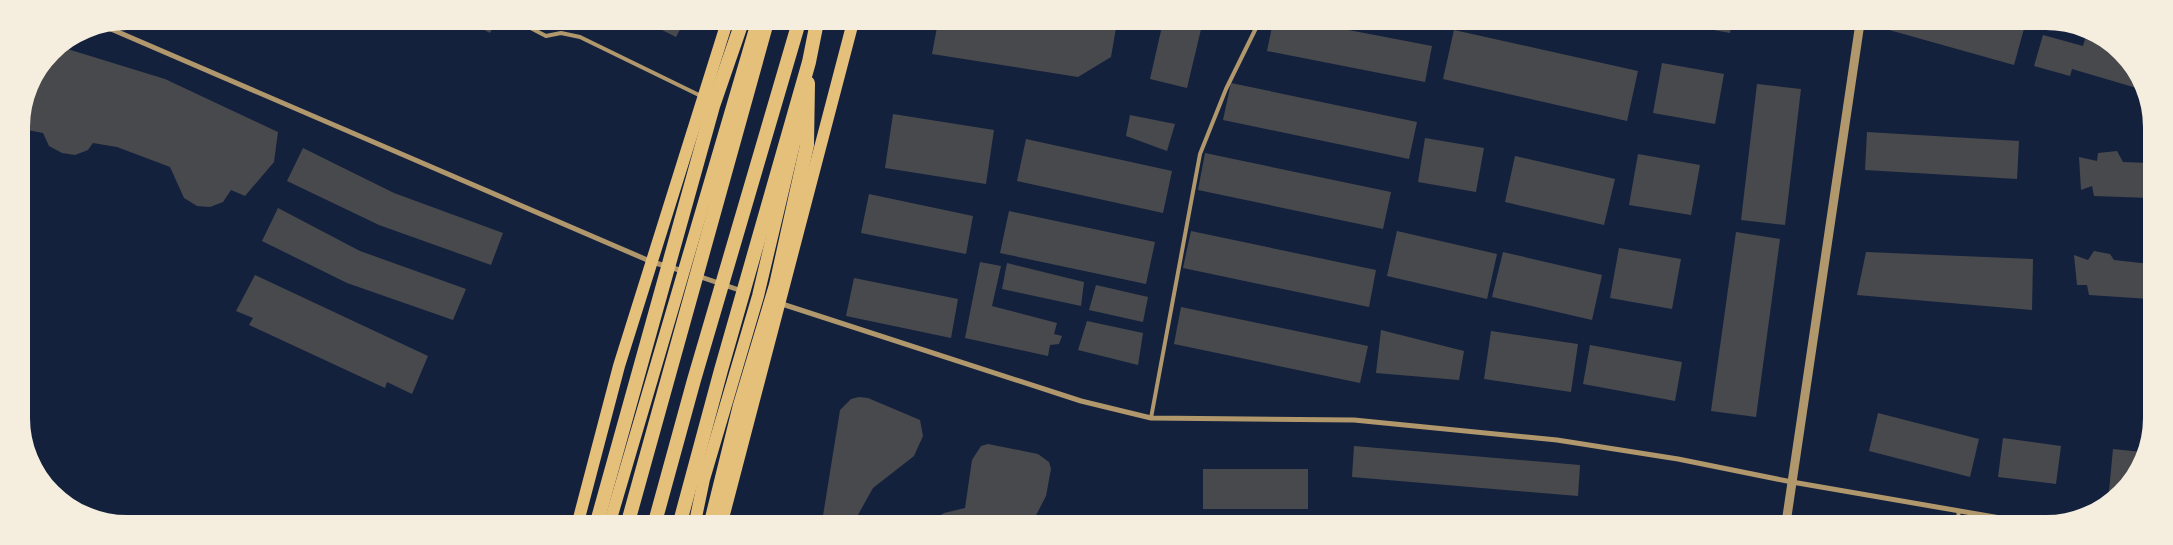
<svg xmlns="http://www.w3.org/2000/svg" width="2173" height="545" font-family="'Times New Roman',serif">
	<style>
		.building { fill: #48494c }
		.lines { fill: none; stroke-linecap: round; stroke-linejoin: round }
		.service { stroke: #b1986c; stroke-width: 4 }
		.minor { stroke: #b1986c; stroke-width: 5 }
		.tertiary { stroke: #b1986c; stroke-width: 9 }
		.primary { stroke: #e5c07b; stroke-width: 12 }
		.trunk { stroke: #e5c07b; stroke-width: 14 }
	</style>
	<rect width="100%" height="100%" fill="#14213d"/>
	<!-- building -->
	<g class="building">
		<polygon points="469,22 496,22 490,33"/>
		<polygon points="646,22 684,22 676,37"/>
		<polygon points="938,22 1117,22 1111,57 1078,77 932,54"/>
		<polygon points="1163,22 1202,25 1187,88 1150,79"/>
		<polygon points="1273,22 1312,23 1432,46 1425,82 1267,51"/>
		<polygon points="1675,23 1732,23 1730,33"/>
		<polygon points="1884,23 2020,23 2025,25 2014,65 1882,28"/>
		<polygon points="1454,30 1638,71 1627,121 1443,79"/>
		<polygon points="2043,35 2083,46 2085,39 2121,52 2140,89 2072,69 2070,76 2034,66"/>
		<polygon points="61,47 165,79 278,132 274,162 245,196 231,190 223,202 210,207 197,206 184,198 170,167 117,147 93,143 88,150 75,155 62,153 49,146 43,133 22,129 21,120 29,86 52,52"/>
		<polygon points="1662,63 1724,74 1715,124 1653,113"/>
		<polygon points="1231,83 1417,122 1409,159 1223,120"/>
		<polygon points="1757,84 1801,89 1785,225 1741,220"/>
		<polygon points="893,114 994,130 986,184 885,168"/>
		<polygon points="1130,115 1175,124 1167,151 1126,136"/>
		<polygon points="1867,132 2019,141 2017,179 1865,170"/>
		<polygon points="1425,138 1484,148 1476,192 1418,182"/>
		<polygon points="1026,139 1172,171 1163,213 1017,181"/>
		<polygon points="303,148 394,193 503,233 491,265 379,225 287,181"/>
		<polygon points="2117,151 2123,162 2150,163 2150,198 2094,196 2092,186 2081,190 2079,157 2097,161 2098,153"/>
		<polygon points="1205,153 1391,192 1383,229 1198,190"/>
		<polygon points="1638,154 1700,165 1691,215 1629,205"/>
		<polygon points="1515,156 1615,179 1604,225 1505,202"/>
		<polygon points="869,194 973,216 966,254 861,233"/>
		<polygon points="278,208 360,251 466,289 453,320 347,283 262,241"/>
		<polygon points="1009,211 1155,242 1146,284 1000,253"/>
		<polygon points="1191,231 1376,270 1369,307 1183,268"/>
		<polygon points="1397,231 1497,254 1487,299 1387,276"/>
		<polygon points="1736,232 1780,239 1756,417 1711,411"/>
		<polygon points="1619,248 1681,259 1672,309 1610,298"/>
		<polygon points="2094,251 2110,254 2114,260 2150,264 2150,299 2089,295 2087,285 2077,285 2074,255 2088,260"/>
		<polygon points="1503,252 1602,275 1592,320 1492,297"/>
		<polygon points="1866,252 2033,259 2032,310 1857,295"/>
		<polygon points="980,262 1001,266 992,306 1057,323 1054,334 1062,336 1059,344 1050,345 1048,356 965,338"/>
		<polygon points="1007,263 1084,282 1081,306 1002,289"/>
		<polygon points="255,275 428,356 412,394 387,382 385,388 249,325 253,318 236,311"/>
		<polygon points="854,278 958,299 951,338 846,316"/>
		<polygon points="1096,285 1148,297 1143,322 1089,310"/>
		<polygon points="1181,307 1368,346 1360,383 1174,344"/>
		<polygon points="1087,321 1143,333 1138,365 1078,350"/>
		<polygon points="1381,330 1464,351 1459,380 1376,373"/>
		<polygon points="1491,331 1578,344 1571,392 1484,379"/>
		<polygon points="1590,345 1682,362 1675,401 1583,384"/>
		<polygon points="859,397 868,398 920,420 923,436 914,456 873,488 854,522 822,522 840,410 851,399"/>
		<polygon points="1878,413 1979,439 1970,477 1869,451"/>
		<polygon points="2003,438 2061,446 2056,484 1998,477"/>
		<polygon points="988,444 1038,454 1049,462 1051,469 1046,496 1032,523 930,522 944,513 965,508 972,460 981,446"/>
		<polygon points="1354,446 1580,465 1578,496 1352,477"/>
		<polygon points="2113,449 2142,452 2119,492 2109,491"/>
		<rect x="1203" y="469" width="105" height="40"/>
		<polygon points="1351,515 1436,522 1436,523 1351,523"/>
		<polygon points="1625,519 1650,522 1649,523 1625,523"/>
	</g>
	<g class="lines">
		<!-- service -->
		<g class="service">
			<polyline points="523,24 546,36 561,33 580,37 701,96"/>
			<polyline points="1151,418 1200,154 1226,89 1259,22"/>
			<polyline points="1957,523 1959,511"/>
		</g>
		<!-- minor -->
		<g class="minor">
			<polyline points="104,26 652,262 683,271"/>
			<polyline points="698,276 742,291"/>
			<polyline points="779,303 1081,401 1151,418 1354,420 1557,440 1678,459 1792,482 2035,524"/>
		</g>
		<!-- tertiary -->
		<polyline class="tertiary" points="1786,523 1860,23"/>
		<!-- primary -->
		<g class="primary">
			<polyline points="578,522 619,366 727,22"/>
			<polyline points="610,522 757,22"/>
			<polyline points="695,522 704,479 758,296 804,102"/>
			<polyline points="722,522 853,22"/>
		</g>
		<!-- trunk -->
		<g class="trunk">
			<polyline points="597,522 713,106 742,22"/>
			<polyline points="628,522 767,22"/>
			<polyline points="655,522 694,380 799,22"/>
			<polyline points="680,522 721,370 809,62 817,22"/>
			<polyline points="711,522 740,405 776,285 807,145 808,83"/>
		</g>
	</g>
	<!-- crop -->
	<path d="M0 0H2173V545H0ZM127 30H2046A97 97 0 0 1 2143 127V418A97 97 0 0 1 2046 515H127A97 97 0 0 1 30 418V127A97 97 0 0 1 127 30Z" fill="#f5edde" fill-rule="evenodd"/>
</svg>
